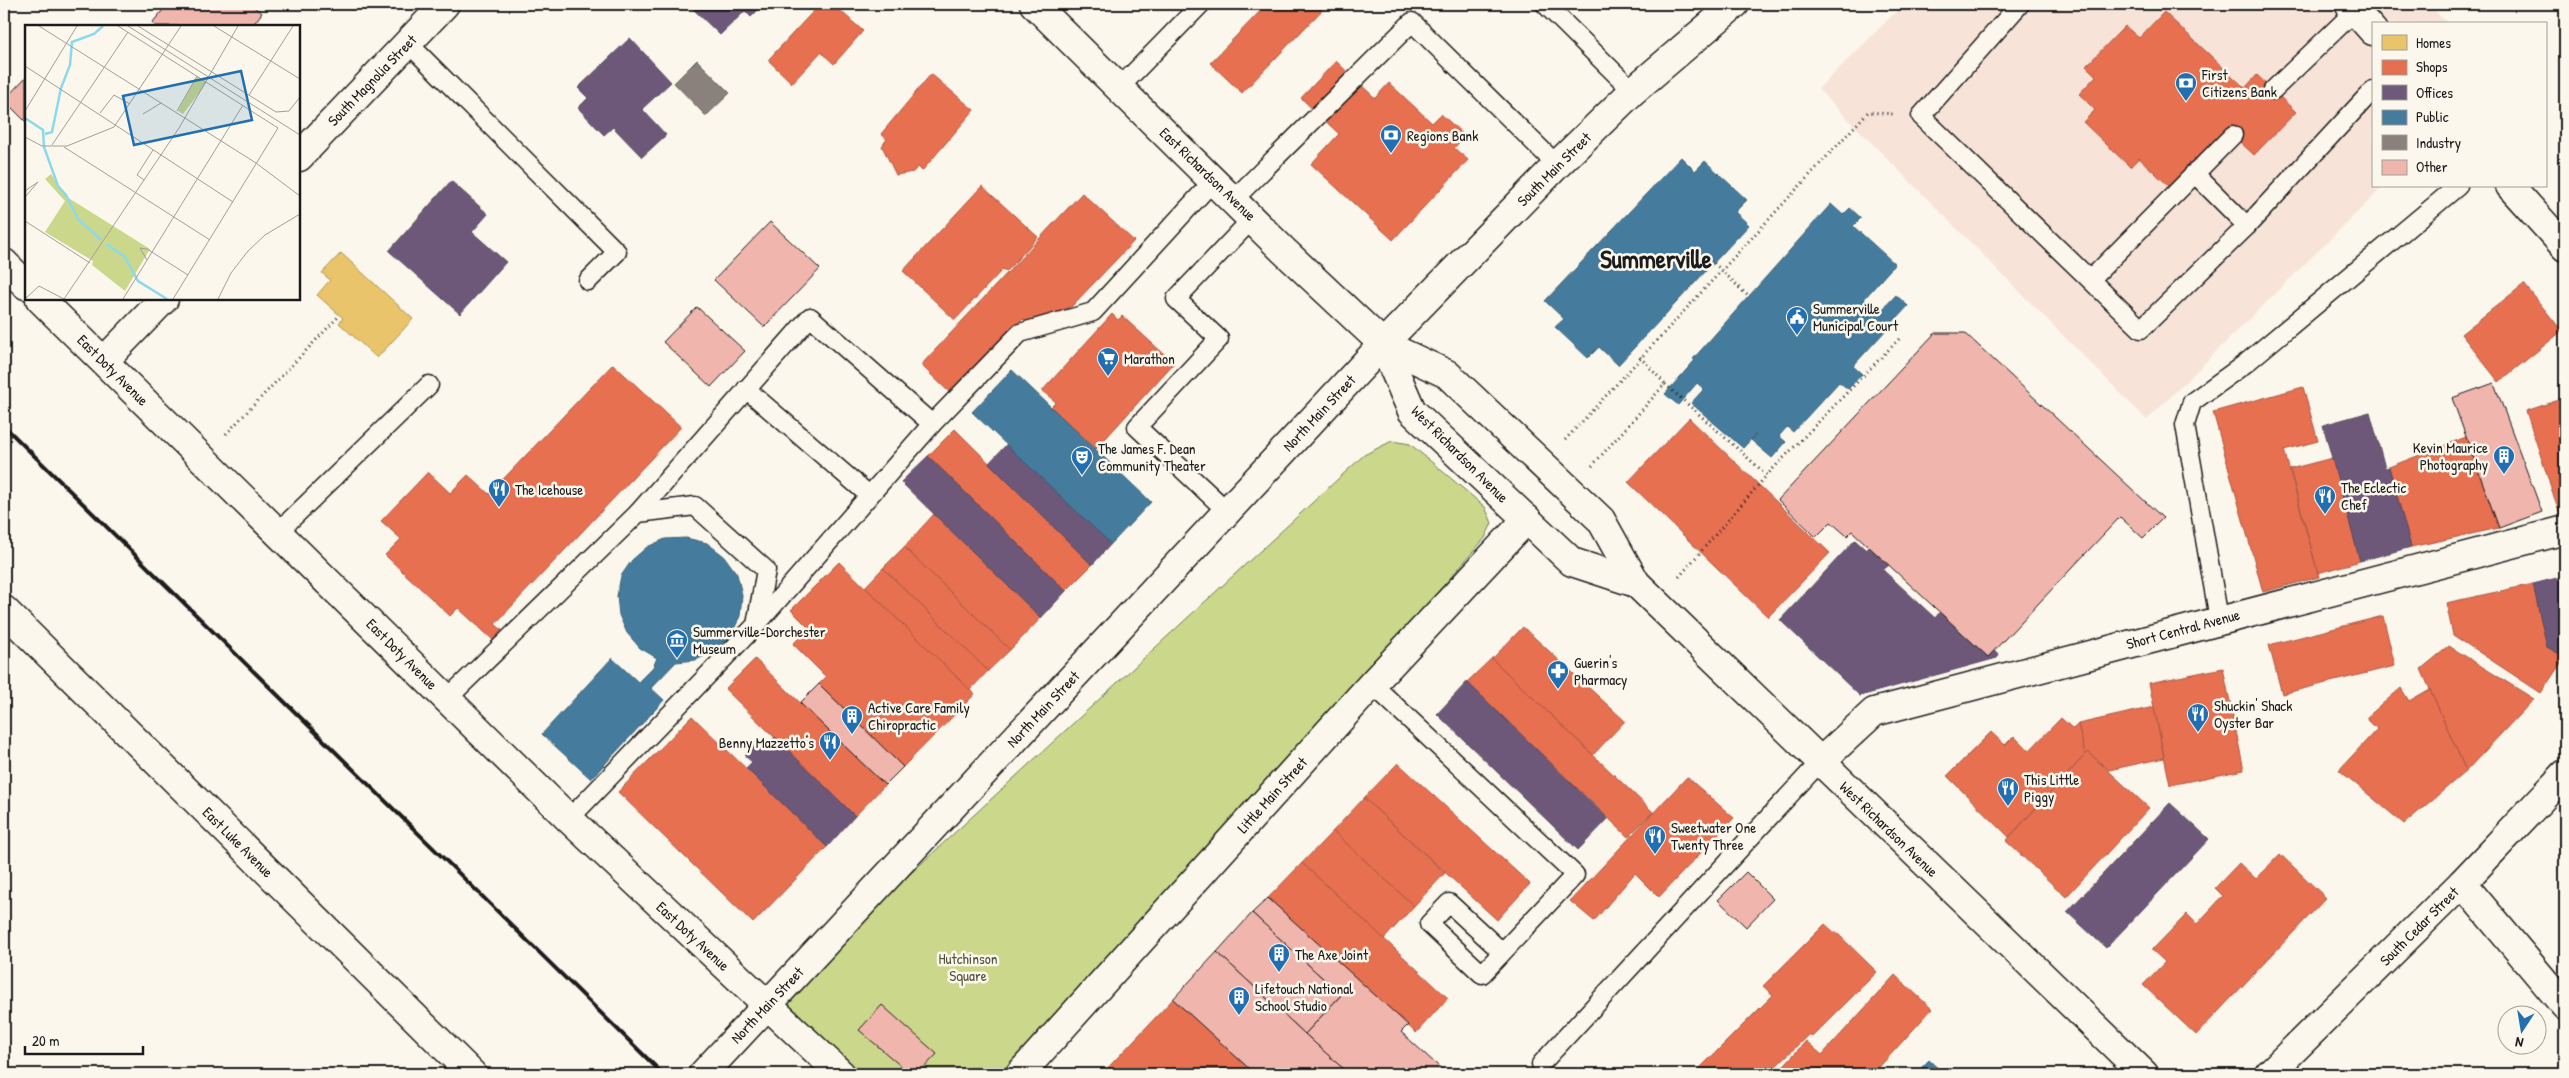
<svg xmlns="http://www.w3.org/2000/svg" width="2569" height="1078" font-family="'Patrick Hand',sans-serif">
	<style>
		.built { fill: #f8e3d9 }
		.green { fill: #cbd88b; stroke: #747a54 }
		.homes { fill: #e9c46a; stroke: #ac9253 }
		.shops { fill: #e76f51; stroke: #aa5641 }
		.offices { fill: #6d597a; stroke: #55475e }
		.public { fill: #457b9d; stroke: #395e76 }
		.industry { fill: #8a817c; stroke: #69635f }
		.building { fill: #f0b5ad; stroke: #1c1c1c }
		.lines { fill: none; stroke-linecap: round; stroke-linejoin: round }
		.lane-casing { stroke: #1c1c1c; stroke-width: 21 }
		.street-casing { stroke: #1c1c1c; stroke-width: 31 }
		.secondary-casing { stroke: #1c1c1c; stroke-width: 31 }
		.primary-casing { stroke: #1c1c1c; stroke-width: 31 }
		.path { stroke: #1c1c1c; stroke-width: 3; stroke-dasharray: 1 4; stroke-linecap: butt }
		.lane { stroke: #fbf7ec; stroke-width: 18 }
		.street { stroke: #fbf7ec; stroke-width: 28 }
		.secondary { stroke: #fbf7ec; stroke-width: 28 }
		.primary { stroke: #fbf7ec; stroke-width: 28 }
		.rail { stroke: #1c1c1c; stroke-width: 4 }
		.path-bridge { stroke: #1c1c1c; stroke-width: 3; stroke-dasharray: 1 4; stroke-linecap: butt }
		.labels { text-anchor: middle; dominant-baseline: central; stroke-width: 5; stroke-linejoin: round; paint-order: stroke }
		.poi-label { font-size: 15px; fill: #1c1c1c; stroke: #fbf7ec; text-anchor: start }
		.street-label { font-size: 15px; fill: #1c1c1c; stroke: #fbf7ec }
		.park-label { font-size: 15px; fill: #51543d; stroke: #fbf7ec }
		.town-label { font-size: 25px; font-weight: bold; fill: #1c1c1c; stroke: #fbf7ec }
		.inset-river { fill: none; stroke: #8dd9ec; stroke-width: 2.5 }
		.inset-road { fill: none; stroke: #a29f99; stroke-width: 1 }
		.view { fill: #1f6fb2; fill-opacity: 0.15; stroke: #1f6fb2; stroke-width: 2.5 }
		.inset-edge { fill: none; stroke: #1c1c1c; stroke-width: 2.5 }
	</style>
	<rect width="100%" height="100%" fill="#fbf7ec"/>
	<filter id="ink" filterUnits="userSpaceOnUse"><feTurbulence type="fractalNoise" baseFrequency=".02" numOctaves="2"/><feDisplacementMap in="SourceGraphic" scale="10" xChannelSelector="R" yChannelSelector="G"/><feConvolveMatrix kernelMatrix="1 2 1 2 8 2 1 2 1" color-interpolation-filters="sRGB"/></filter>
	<g filter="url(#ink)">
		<!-- built -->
		<polygon class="built" points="1904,4 2428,4 2448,24 2373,24 2373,186 2384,186 2147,420 1818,89"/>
		<!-- green -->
		<polygon class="green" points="1392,441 1410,444 1485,507 1492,523 1485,538 1017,1074 841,1074 767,1006 1364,455"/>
		<!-- homes -->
		<polygon class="homes" points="341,253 413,319 377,358 339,323 343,318 317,295 330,280 322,273"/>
		<!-- shops -->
		<g class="shops">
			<polygon points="820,4 833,4 863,31 834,64 821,52 792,83 768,60"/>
			<polygon points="1267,4 1328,4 1242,93 1210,63"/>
			<polygon points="2164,12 2245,88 2257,75 2296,112 2254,155 2226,129 2170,187 2139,158 2130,167 2083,122 2095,110 2079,94 2096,76 2086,66 2125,26 2139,38"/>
			<polygon points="1336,61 1375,98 1389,83 1432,123 1441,114 1465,136 1454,148 1468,160 1393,240 1311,164 1339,134 1301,98"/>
			<polygon points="931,74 974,110 922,171 918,167 913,172 896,175 882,146 887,139 881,134"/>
			<polygon points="982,186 1038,237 1006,272 1003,269 955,320 903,271"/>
			<polygon points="1082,193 1134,241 1072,306 1030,326 1023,319 952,395 921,365"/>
			<polygon points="2524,284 2562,331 2499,382 2461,334"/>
			<polygon points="1112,314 1118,320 1122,316 1174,363 1096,449 1051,407 1056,402 1042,391"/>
			<polygon points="613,364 681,427 495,624 502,630 493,640 458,608 450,616 385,555 401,539 381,521 428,472 450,493 468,475 489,494"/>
			<polygon points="2303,387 2318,441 2284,450 2319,577 2263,592 2213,412"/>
			<polygon points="2565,398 2565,520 2562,521 2526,411"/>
			<polygon points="1689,418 1830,553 1768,617 1628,482"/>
			<polygon points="955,429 1092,565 1066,591 928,456"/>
			<polygon points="2466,437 2499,528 2411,547 2389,467"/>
			<polygon points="2332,458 2360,561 2318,573 2290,469"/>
			<polygon points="934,514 1041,618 1010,650 904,547"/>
			<polygon points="904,547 1010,650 988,671 883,568"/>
			<polygon points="839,562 975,694 903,767 819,684 826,677 793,644 809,628 791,610"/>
			<polygon points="883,568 988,671 970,690 865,587"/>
			<polygon points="2533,584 2547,647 2565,657 2541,693 2453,635 2446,603"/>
			<polygon points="2383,616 2395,666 2282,694 2269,645"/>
			<polygon points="1523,627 1625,721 1593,755 1492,659"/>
			<polygon points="2449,646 2534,699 2466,771 2421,669"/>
			<polygon points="1493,657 1492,659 1653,812 1628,837 1467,682"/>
			<polygon points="755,659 885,785 855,816 725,689"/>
			<polygon points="2223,668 2244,770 2170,785 2149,683"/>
			<polygon points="2401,688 2409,701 2430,689 2466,771 2404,824 2339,770 2377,729 2366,718"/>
			<polygon points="2154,707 2164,758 2109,770 2088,752 2085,755 2078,724"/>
			<polygon points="692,716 827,847 753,923 618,792"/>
			<polygon points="2061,718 2073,729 2078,724 2085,755 2009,837 1947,776 1991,732 2005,745 2014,736 2029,751"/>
			<polygon points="2088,752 2149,808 2066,897 2006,841"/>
			<polygon points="1398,763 1530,884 1497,920 1364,798"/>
			<polygon points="1687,777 1734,818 1659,897 1635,873 1594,921 1570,901"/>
			<polygon points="1364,798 1445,873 1414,906 1333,831"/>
			<polygon points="1333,831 1414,906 1384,939 1302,863"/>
			<polygon points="2280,854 2326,898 2196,1035 2143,985 2165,962 2152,950 2187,914 2197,924 2223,896 2215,888 2239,863 2256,879"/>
			<polygon points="1302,863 1448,998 1416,1033 1268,898"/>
			<polygon points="1825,924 1835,933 1836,932 1877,972 1812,1037 1809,1034 1768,1074 1694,1074 1773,995 1763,986"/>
			<polygon points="1895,975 1932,1009 1873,1074 1776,1074 1806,1041 1822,1055"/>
			<polygon points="1173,999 1255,1074 1102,1074"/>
		</g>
		<!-- offices -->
		<g class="offices">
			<polygon points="688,4 764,4 751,17 745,11 720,35"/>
			<polygon points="630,38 671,82 642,109 666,135 642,157 613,127 604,135 578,108 588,98 578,88"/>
			<polygon points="451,181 488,214 472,232 506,262 460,314 389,251"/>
			<polygon points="2370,412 2385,468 2389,467 2411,547 2360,561 2323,425"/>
			<polygon points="1007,444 1111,544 1092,565 989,463"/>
			<polygon points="928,456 1066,591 1041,618 901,482"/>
			<polygon points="1855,540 1866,550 1869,546 1889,565 1883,570 1935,618 1940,612 1988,657 1994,651 1999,654 1997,658 1860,696 1780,620"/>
			<polygon points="2565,576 2565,657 2547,647 2533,584"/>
			<polygon points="1467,682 1608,819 1578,850 1437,714"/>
			<polygon points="775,737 855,816 827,847 746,768 752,762 745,756 756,744 762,750"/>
			<polygon points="2170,803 2209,839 2106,948 2067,912"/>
		</g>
		<!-- public -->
		<g class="public">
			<polygon points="1681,157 1695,171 1705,161 1747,200 1735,212 1749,225 1618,365 1599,347 1588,358 1555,327 1564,319 1545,301"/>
			<polygon points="1831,204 1843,215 1850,208 1861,218 1853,226 1895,264 1864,299 1879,313 1896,295 1908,306 1853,366 1862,374 1848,389 1839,382 1793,432 1787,427 1779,436 1786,442 1772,458 1751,440 1756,435 1755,435 1743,448 1691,403 1704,389 1697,383 1678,405 1665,394 1695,360 1693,359"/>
			<polygon points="1012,370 1151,502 1111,544 972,412"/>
			<polygon points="686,538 707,543 724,556 737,574 742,595 740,616 731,636 715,651 696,660 676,662 651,688 664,700 591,779 542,734 612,658 638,682 653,667 657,658 640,648 627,633 619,615 617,596 621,576 632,560 647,547 665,539"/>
			<polygon points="1929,1060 1944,1074 1915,1074"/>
		</g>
		<!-- industry -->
		<polygon class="industry" points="697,60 730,93 706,116 674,83"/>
		<!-- building -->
		<g class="building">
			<polygon points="168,4 250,4 262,13 252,26 156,26 152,23"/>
			<polygon points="26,77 26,122 4,100"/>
			<polygon points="770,222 820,269 764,327 714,280"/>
			<polygon points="697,307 745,351 711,387 663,342"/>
			<polygon points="1935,333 1965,333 2163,518 2143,538 2120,517 1988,657 1852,531 1847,536 1831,522 1816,537 1778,500"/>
			<polygon points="2494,383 2542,512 2499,528 2452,398"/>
			<polygon points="819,684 903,767 885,785 800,703"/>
			<polygon points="1746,872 1773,899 1746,927 1718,900"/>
			<polygon points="1268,898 1408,1025 1401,1032 1447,1074 1349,1074 1305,1034 1341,995 1252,913"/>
			<polygon points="1252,913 1341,995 1305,1034 1217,952"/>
			<polygon points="1217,952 1305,1034 1349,1074 1268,1074 1261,1068 1255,1074 1173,999"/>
			<polygon points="882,1005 937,1054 918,1074 910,1074 859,1030"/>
		</g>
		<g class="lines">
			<!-- lane casing -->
			<g class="lane-casing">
				<g id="lane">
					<polyline points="1545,4 1633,91"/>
					<polyline points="2020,4 1921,116 2141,329 2247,226 2373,90"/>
					<polyline points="408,43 617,252 588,281"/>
					<polyline points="1119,88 1201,4"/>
					<polyline points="2273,90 2355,11"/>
					<polyline points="2194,173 2247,226"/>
					<polyline points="1234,199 1412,22 1557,165"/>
					<polyline points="2091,279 2233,135"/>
					<polyline points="746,389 869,495"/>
					<polyline points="932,424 1020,333 1093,312 1214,180"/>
					<polyline points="1227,511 1137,427 1219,339 1176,299 1253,218"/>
					<polyline points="638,513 810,317 932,424 756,625"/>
					<polyline points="278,532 429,385"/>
					<polyline points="2219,619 2185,425 2192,402 2246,363 2458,186"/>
					<polyline points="1372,684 1575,875 1482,974 1429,924 1449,903 1502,952"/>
					<polyline points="447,699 638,513 695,506 766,570 756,625 569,819"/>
					<polyline points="1541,1064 1819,763"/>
				</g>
			</g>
			<!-- street casing -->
			<g class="street-casing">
				<g id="street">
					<polyline points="1034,4 1283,250 1383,344 1447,374 1601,520 1636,583 2144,1074"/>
					<polyline points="2349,4 2373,31"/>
					<polyline points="299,157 445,4"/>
					<polyline points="2510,186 2565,247"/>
					<polyline points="4,263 26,285"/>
					<polyline points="40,299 569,819 841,1074"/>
					<polyline points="1383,344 1412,411 1572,562 1636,583"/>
					<polyline points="104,361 164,299"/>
					<polyline points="4,610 472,1074"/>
					<polyline points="1819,763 1874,712 2565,530"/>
					<polyline points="2462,883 2565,1006"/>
					<polyline points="1020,1074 1372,684 1527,519"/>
				</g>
			</g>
			<!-- secondary casing -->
			<g class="secondary-casing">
				<polyline id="secondary" points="2269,1074 2462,883 2565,774"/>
			</g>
			<!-- primary casing -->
			<g class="primary-casing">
				<polyline id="primary" points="703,1074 1383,344 1557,165 1633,91 1735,4"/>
			</g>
			<!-- path -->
			<g class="path">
				<polyline points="837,7 841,4"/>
				<polyline points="1640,357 1665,384"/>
				<polyline points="226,434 340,315"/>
				<polyline points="1565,440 1868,112 1893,114"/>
				<polyline points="1592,466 1665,384 1767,475 1899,339"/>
				<polyline points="1679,577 1767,475"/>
			</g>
			<!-- lane -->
			<use href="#lane" class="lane"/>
			<!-- street -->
			<use href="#street" class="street"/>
			<!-- secondary -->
			<use href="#secondary" class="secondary"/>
			<!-- primary -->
			<use href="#primary" class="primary"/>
			<!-- rail -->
			<polyline class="rail" points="4,426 663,1074"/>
			<!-- path-bridge -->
			<polyline class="path-bridge" points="1714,263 1748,296"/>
		</g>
	</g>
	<!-- icons -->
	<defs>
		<g id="bank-pin" transform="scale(1.125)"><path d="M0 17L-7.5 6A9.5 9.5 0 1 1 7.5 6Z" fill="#1f6fb2" stroke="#fbf7ec"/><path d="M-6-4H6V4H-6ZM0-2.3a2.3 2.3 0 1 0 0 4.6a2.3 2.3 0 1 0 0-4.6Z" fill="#fff"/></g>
		<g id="civic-pin" transform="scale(1.125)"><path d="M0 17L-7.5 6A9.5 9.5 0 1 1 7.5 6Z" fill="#1f6fb2" stroke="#fbf7ec"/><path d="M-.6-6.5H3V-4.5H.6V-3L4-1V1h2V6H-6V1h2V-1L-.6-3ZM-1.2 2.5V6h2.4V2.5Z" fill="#fff"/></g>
		<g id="supermarket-pin" transform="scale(1.125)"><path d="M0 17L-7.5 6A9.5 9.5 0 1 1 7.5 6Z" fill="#1f6fb2" stroke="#fbf7ec"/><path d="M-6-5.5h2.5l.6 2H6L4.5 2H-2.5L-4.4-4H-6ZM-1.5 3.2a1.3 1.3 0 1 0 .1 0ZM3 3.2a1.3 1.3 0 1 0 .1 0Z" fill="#fff"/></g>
		<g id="building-pin" transform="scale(1.125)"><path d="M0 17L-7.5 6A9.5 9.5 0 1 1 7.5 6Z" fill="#1f6fb2" stroke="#fbf7ec"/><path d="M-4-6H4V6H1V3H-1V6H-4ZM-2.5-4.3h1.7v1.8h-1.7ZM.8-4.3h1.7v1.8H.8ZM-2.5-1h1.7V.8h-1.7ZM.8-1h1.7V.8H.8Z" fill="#fff"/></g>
		<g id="theatre-pin" transform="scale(1.125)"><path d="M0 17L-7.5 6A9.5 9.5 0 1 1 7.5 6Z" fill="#1f6fb2" stroke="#fbf7ec"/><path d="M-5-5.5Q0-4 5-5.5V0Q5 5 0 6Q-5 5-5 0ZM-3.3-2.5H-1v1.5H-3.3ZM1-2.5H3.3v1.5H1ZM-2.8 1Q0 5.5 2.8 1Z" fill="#fff"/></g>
		<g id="restaurant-pin" transform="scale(1.125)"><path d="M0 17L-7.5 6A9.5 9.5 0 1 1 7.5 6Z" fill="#1f6fb2" stroke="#fbf7ec"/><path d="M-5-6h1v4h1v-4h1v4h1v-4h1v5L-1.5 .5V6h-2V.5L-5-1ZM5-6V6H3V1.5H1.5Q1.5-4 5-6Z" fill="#fff"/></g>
		<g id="museum-pin" transform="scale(1.125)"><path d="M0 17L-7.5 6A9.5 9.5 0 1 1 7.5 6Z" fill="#1f6fb2" stroke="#fbf7ec"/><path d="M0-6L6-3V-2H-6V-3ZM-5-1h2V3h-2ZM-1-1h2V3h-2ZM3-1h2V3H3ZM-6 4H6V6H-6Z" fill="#fff"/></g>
		<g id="pharmacy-pin" transform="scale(1.125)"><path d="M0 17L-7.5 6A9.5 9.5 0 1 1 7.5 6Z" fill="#1f6fb2" stroke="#fbf7ec"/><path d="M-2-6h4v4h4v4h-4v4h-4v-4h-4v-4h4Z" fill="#fff"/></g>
	</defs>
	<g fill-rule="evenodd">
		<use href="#bank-pin" x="2186" y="83"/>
		<use href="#bank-pin" x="1391" y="135"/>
		<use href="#civic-pin" x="1797" y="317"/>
		<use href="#supermarket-pin" x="1108" y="358"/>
		<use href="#building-pin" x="2504" y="456"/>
		<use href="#theatre-pin" x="1082" y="457"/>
		<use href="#restaurant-pin" x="499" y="489"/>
		<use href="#restaurant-pin" x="2325" y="496"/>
		<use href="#museum-pin" x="677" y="640"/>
		<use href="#pharmacy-pin" x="1558" y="671"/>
		<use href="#restaurant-pin" x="2198" y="714"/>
		<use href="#building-pin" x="852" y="716"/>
		<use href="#restaurant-pin" x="830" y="742"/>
		<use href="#restaurant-pin" x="2008" y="788"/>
		<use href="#restaurant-pin" x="1655" y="836"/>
		<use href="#building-pin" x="1279" y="954"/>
		<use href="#building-pin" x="1239" y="997"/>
	</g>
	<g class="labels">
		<!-- poi labels -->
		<g class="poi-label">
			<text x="2202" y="74">First<tspan x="2202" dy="17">Citizens Bank</tspan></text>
			<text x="1407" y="135">Regions Bank</text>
			<text x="1813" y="308">Summerville<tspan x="1813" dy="17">Municipal Court</tspan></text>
			<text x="1124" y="358">Marathon</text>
			<text x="2488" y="447" text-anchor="end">Kevin Maurice<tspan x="2488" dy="17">Photography</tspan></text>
			<text x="1098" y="448">The James F. Dean<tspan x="1098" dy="17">Community Theater</tspan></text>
			<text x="2341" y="487">The Eclectic<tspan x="2341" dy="17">Chef</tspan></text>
			<text x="515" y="489">The Icehouse</text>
			<text x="693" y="631">Summerville-Dorchester<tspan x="693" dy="17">Museum</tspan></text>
			<text x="1574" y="662">Guerin's<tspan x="1574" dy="17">Pharmacy</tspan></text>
			<text x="2214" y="705">Shuckin' Shack<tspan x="2214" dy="17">Oyster Bar</tspan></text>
			<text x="868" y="707">Active Care Family<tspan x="868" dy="17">Chiropractic</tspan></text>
			<text x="814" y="742" text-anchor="end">Benny Mazzetto's</text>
			<text x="2024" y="779">This Little<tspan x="2024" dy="17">Piggy</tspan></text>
			<text x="1671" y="827">Sweetwater One<tspan x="1671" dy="17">Twenty Three</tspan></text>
			<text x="1295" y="954">The Axe Joint</text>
			<text x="1255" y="988">Lifetouch National<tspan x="1255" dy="17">School Studio</tspan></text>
		</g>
		<!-- street labels -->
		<g class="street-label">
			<text transform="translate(372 80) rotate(-46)">South Magnolia Street</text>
			<text transform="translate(1554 169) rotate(-45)">South Main Street</text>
			<text transform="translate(1208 174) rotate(44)">East Richardson Avenue</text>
			<text transform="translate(113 370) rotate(45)">East Doty Avenue</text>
			<text transform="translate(1319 413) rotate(-47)">North Main Street</text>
			<text transform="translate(1460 454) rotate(45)">West Richardson Avenue</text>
			<text transform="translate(2183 629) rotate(-15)">Short Central Avenue</text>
			<text transform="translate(402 654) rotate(45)">East Doty Avenue</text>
			<text transform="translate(1043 709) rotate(-47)">North Main Street</text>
			<text transform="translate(1272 795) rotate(-48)">Little Main Street</text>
			<text transform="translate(1889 829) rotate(44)">West Richardson Avenue</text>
			<text transform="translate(238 842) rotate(45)">East Luke Avenue</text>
			<text transform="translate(2419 926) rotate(-45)">South Cedar Street</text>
			<text transform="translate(693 936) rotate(43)">East Doty Avenue</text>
			<text transform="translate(767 1005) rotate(-47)">North Main Street</text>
		</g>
		<!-- park labels -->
		<g class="park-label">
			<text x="968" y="958">Hutchinson<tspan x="968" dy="17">Square</tspan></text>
		</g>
		<!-- town labels -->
		<g class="town-label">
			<text x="1656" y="259">Summerville</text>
		</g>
	</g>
	<!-- overview -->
	<g transform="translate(25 25)">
		<rect width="275" height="275" fill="#fbf7ec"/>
		<path d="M172,51L182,57L158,89L153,86ZM26,149L42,172L125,224L100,266L67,240L68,236L20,207L40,176L20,154Z" fill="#cbd88b"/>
		<path class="inset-river" d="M0,93L18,105L19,122L33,161L41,170L53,194L76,215M20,109L27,107L36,63L45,40L47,17L69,9L78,1M81,219L100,232L113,256L142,274"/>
		<path class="inset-road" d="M14,1L231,138L275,171M93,1L253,103L148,274M103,1L275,110M113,1L251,87L264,86L275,72M189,1L275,54M0,41L208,177M224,70L268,1M0,86L52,1M152,86L172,51M75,88L89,70L105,79M118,89L136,78M0,112L17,121H42L89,102L156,1M27,120L103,7M39,122L185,215M119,155L112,150L128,125M0,166L13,157L0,172M0,196L65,238M122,235L115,223L122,224L163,250M14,261L39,274M0,274L14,261M39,274L154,103L213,1M98,274L218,80M193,274L206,248L223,226L240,210L275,189"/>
		<path class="view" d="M216,46L227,95L109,120L98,71Z"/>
		<rect width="275" height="275" class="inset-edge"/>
	</g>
	<!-- margin -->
	<rect width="2569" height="1078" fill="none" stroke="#fbf7ec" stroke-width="20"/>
	<rect x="10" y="10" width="2549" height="1058" fill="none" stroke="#1c1c1c" stroke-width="2" filter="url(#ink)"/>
	<!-- legend -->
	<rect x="2372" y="22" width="175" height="165" fill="#fbf7ec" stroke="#a29f99"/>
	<rect x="2382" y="35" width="25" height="15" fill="#e9c46a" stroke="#a29f99"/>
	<text x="2416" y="48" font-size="15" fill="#1c1c1c">Homes</text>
	<rect x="2382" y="60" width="25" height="15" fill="#e76f51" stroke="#a29f99"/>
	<text x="2416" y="72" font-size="15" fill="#1c1c1c">Shops</text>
	<rect x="2382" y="85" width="25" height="15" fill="#6d597a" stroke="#a29f99"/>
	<text x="2416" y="98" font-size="15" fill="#1c1c1c">Offices</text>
	<rect x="2382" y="110" width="25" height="15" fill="#457b9d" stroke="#a29f99"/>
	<text x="2416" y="122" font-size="15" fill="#1c1c1c">Public</text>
	<rect x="2382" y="135" width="25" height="15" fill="#8a817c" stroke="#a29f99"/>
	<text x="2416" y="148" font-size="15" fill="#1c1c1c">Industry</text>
	<rect x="2382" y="160" width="25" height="15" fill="#f0b5ad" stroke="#a29f99"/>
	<text x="2416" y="172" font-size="15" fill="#1c1c1c">Other</text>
	<!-- north arrow -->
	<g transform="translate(2522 1030) rotate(192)"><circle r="24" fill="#fbf7ec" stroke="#a29f99"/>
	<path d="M0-4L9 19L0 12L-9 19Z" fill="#1f6fb2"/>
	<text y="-8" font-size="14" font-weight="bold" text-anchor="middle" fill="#1c1c1c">N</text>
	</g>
	<!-- scale -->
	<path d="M25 1046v8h118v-8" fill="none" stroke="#1c1c1c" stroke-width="2.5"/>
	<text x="32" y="1046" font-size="15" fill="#1c1c1c" stroke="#fbf7ec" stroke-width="4" paint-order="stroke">20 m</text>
</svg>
